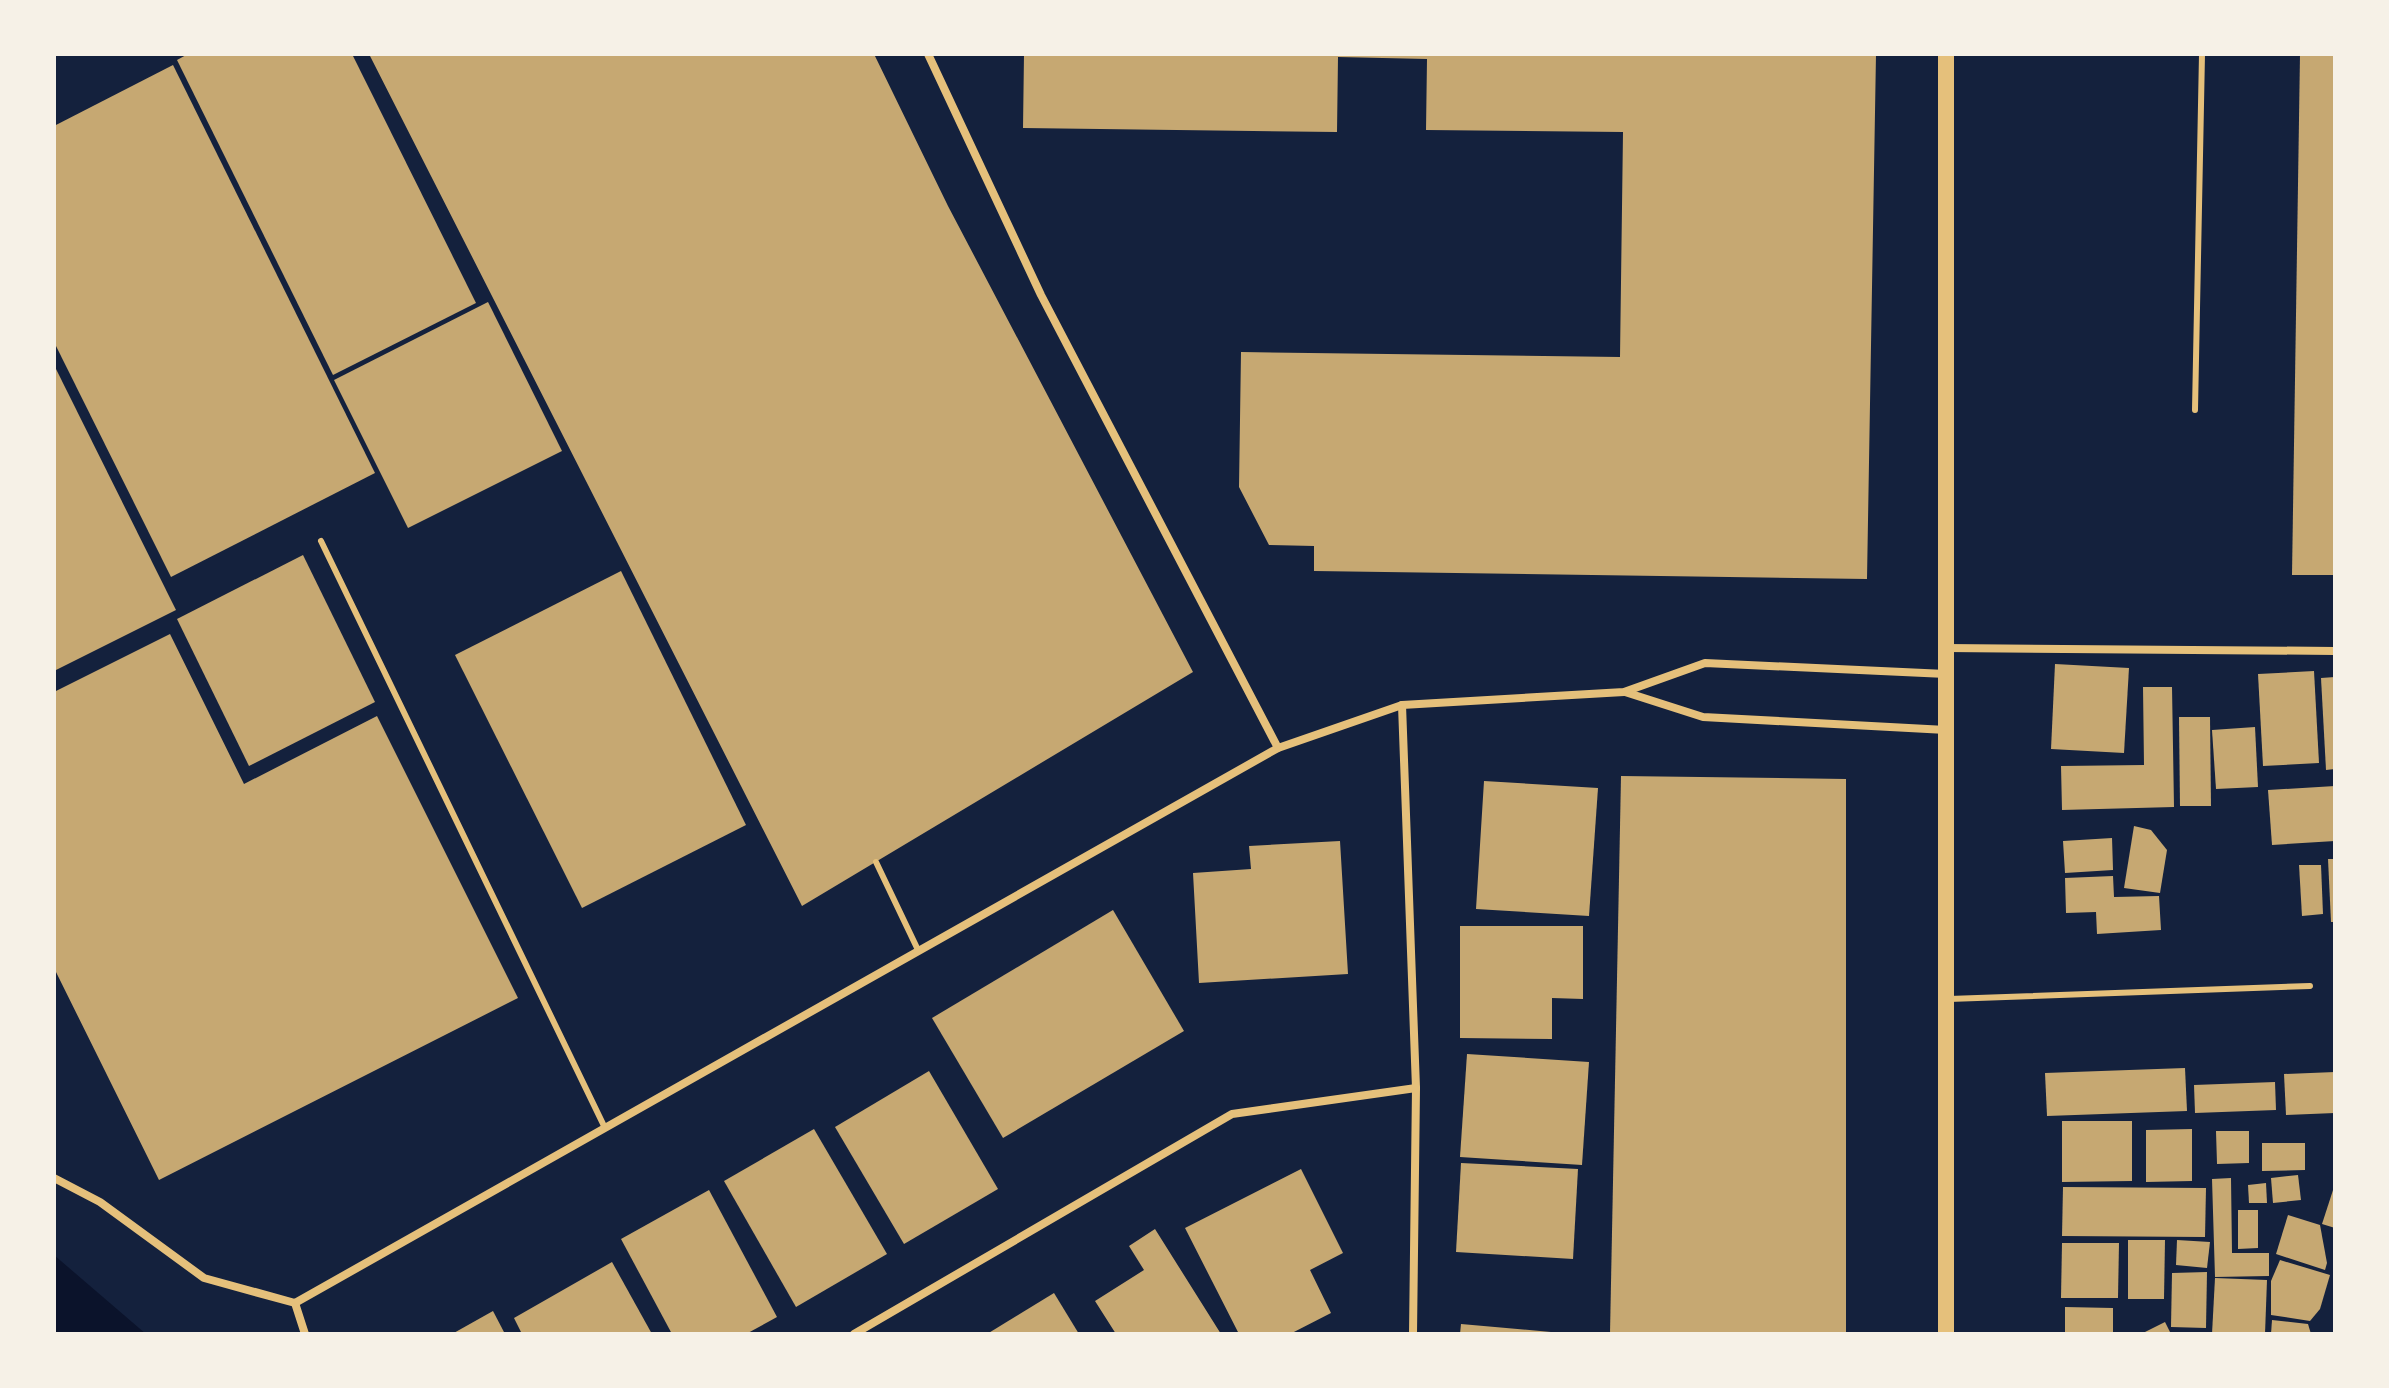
<svg xmlns="http://www.w3.org/2000/svg" width="2389" height="1388" font-family="'Asap Condensed',sans-serif">
	<style>
		.water { fill: #0b132b }
		.building { fill: #c6a872 }
		.lines { fill: none; stroke-linecap: round; stroke-linejoin: round }
		.service { stroke: #e5c07b; stroke-width: 6 }
		.minor { stroke: #e5c07b; stroke-width: 8 }
		.secondary { stroke: #e5c07b; stroke-width: 16 }
	</style>
	<rect width="100%" height="100%" fill="#14213d"/>
	<!-- water -->
	<polygon class="water" points="54,1255 146,1334 54,1334"/>
	<!-- building -->
	<g class="building">
		<polygon points="188,54 352,54 476,303 333,375 177,60"/>
		<polygon points="369,54 874,54 948,206 1193,672 802,906"/>
		<polygon points="1024,54 1876,54 1867,579 1314,571 1314,546 1269,545 1239,487 1241,352 1620,357 1623,132 1426,130 1427,59 1338,57 1337,132 1023,128"/>
		<polygon points="2300,54 2335,54 2335,575 2292,575"/>
		<polygon points="173,65 375,473 171,577 54,342 54,126"/>
		<polygon points="488,302 562,451 408,528 334,380"/>
		<polygon points="54,365 176,610 54,671"/>
		<polygon points="303,555 375,702 249,766 177,619"/>
		<polygon points="621,571 746,825 582,908 455,655"/>
		<polygon points="170,634 244,784 377,716 518,998 159,1180 54,968 54,692"/>
		<polygon points="2055,664 2129,668 2124,753 2051,749"/>
		<polygon points="2314,671 2319,763 2263,766 2258,674"/>
		<polygon points="2335,677 2335,769 2326,770 2321,678"/>
		<polygon points="2143,687 2172,687 2174,807 2062,810 2061,766 2144,765"/>
		<polygon points="2179,717 2210,717 2211,806 2180,806"/>
		<polygon points="2255,727 2258,787 2216,789 2212,730"/>
		<polygon points="1621,776 1846,779 1846,1334 1610,1334"/>
		<polygon points="1484,781 1598,788 1589,916 1476,909"/>
		<polygon points="2335,786 2335,841 2272,845 2268,790"/>
		<polygon points="2134,826 2151,830 2167,850 2160,893 2124,888"/>
		<polygon points="2112,838 2113,870 2065,873 2063,841"/>
		<polygon points="1340,841 1348,974 1199,983 1193,873 1251,869 1249,846"/>
		<polygon points="2328,859 2335,859 2335,922 2331,922"/>
		<polygon points="2299,865 2321,865 2323,914 2302,916"/>
		<polygon points="2113,876 2114,897 2159,896 2161,930 2097,934 2096,912 2066,913 2065,878"/>
		<polygon points="1113,910 1184,1031 1003,1138 932,1018"/>
		<polygon points="1460,926 1583,926 1583,999 1552,998 1552,1039 1460,1038"/>
		<polygon points="1467,1054 1589,1062 1582,1165 1460,1157"/>
		<polygon points="2185,1068 2187,1111 2047,1116 2045,1073"/>
		<polygon points="929,1071 998,1189 904,1244 835,1127"/>
		<polygon points="2335,1072 2335,1113 2286,1115 2284,1074"/>
		<polygon points="2275,1082 2276,1110 2195,1113 2194,1085"/>
		<polygon points="2062,1121 2132,1121 2132,1181 2062,1182"/>
		<polygon points="814,1129 887,1254 796,1307 724,1181"/>
		<polygon points="2192,1129 2192,1181 2146,1182 2146,1130"/>
		<polygon points="2216,1131 2249,1131 2249,1163 2217,1164"/>
		<polygon points="2262,1143 2305,1143 2305,1170 2262,1171"/>
		<polygon points="1461,1163 1578,1169 1573,1259 1456,1252"/>
		<polygon points="1301,1169 1343,1253 1310,1270 1331,1313 1290,1334 1239,1334 1185,1228"/>
		<polygon points="2298,1175 2301,1200 2273,1203 2271,1178"/>
		<polygon points="2231,1178 2232,1253 2269,1253 2269,1276 2215,1277 2212,1179"/>
		<polygon points="2266,1183 2267,1203 2249,1203 2248,1185"/>
		<polygon points="2063,1187 2206,1188 2205,1237 2062,1236"/>
		<polygon points="2334,1187 2335,1187 2335,1228 2322,1224"/>
		<polygon points="709,1190 777,1317 746,1334 672,1334 621,1239"/>
		<polygon points="2238,1210 2258,1210 2258,1248 2238,1249"/>
		<polygon points="2288,1215 2320,1225 2327,1263 2325,1270 2276,1254"/>
		<polygon points="1155,1229 1221,1334 1116,1334 1095,1301 1144,1270 1129,1246"/>
		<polygon points="2128,1240 2165,1240 2164,1299 2128,1299"/>
		<polygon points="2177,1240 2210,1242 2207,1268 2176,1265"/>
		<polygon points="2062,1243 2119,1243 2118,1298 2061,1298"/>
		<polygon points="2280,1260 2330,1275 2320,1309 2310,1321 2271,1315 2271,1281"/>
		<polygon points="612,1262 652,1334 522,1334 514,1318"/>
		<polygon points="2207,1272 2206,1328 2171,1327 2172,1273"/>
		<polygon points="2215,1278 2267,1280 2265,1334 2212,1334"/>
		<polygon points="1054,1293 1079,1334 987,1334"/>
		<polygon points="2065,1307 2113,1308 2113,1334 2065,1334"/>
		<polygon points="493,1311 505,1334 452,1334"/>
		<polygon points="2272,1320 2308,1324 2311,1334 2271,1334"/>
		<polygon points="2165,1322 2171,1334 2141,1334"/>
		<polygon points="1461,1324 1551,1332 1551,1334 1460,1334"/>
	</g>
	<g class="lines">
		<!-- service -->
		<g class="service">
			<polyline points="2195,410 2202,54"/>
			<polyline points="321,541 605,1128"/>
			<polyline points="876,862 918,950"/>
			<polyline points="1949,999 2310,986"/>
		</g>
		<!-- minor -->
		<g class="minor">
			<polyline points="928,54 1041,295 1278,748"/>
			<polyline points="1946,648 2335,651"/>
			<polyline points="1625,692 1703,717 1946,730"/>
			<polyline points="1402,705 1416,1088 1413,1334"/>
			<polyline points="54,1178 100,1202 204,1278 295,1303 1278,748 1402,705 1624,692 1705,663 1946,674"/>
			<polyline points="295,1303 305,1334"/>
			<polyline points="854,1334 1232,1114 1416,1088"/>
		</g>
		<!-- secondary -->
		<polyline class="secondary" points="1946,1334 1946,54"/>
	</g>
	<!-- border -->
	<rect width="2389" height="1388" fill="none" stroke="#f6f1e7" stroke-width="112"/>
</svg>
